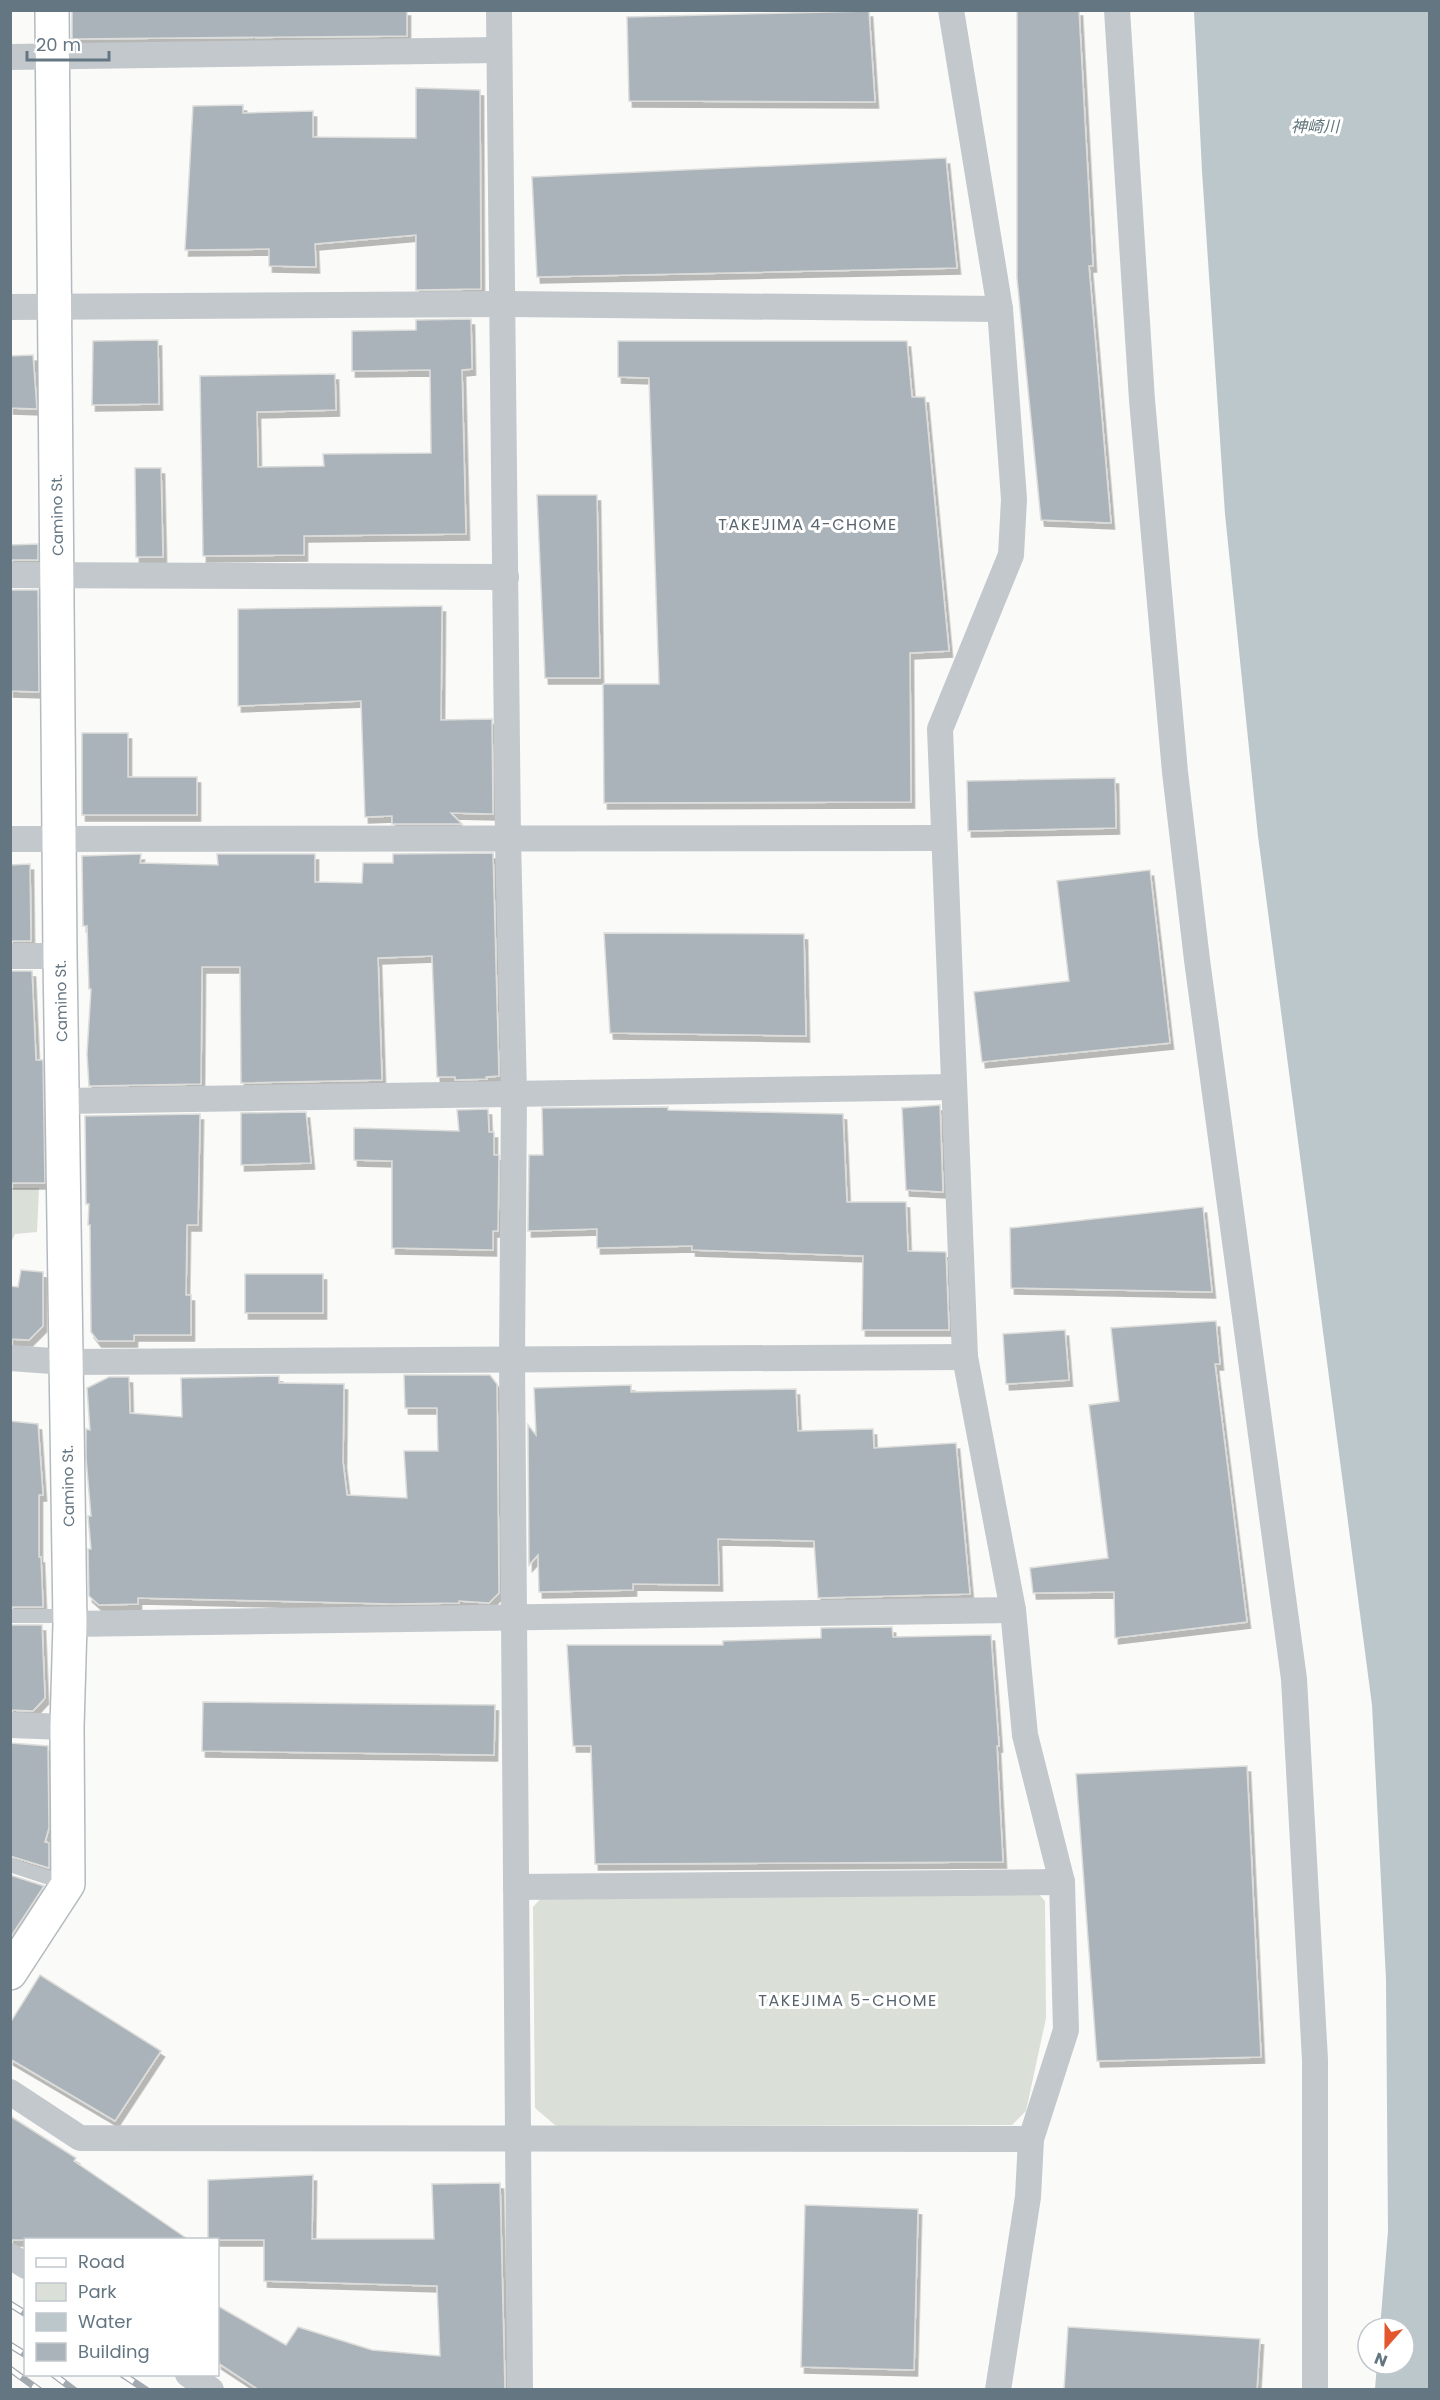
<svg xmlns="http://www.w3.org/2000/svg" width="1440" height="2400" font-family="Poppins,'Noto Sans JP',sans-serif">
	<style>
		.green { fill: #dadfd7 }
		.water { fill: #bbc7cb }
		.building { fill: #aab3b9; stroke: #dcdcda; stroke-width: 1.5; filter: url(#shadow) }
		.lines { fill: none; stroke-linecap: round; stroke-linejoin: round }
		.secondary-casing { stroke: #b3babf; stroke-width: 36 }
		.lane { stroke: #c3c8cc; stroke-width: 14 }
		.street { stroke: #c3c8cc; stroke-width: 26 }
		.secondary { stroke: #fff; stroke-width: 33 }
		.rail-casing { stroke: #a2aab0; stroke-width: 7 }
		.rail { stroke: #fff; stroke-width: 4.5; stroke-dasharray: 14; stroke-linecap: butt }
		.labels { text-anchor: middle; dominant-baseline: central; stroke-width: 6; stroke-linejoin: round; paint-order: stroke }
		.street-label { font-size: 15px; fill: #657683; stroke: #fff }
		.water-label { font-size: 16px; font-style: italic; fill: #60757c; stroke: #fff }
		.neighbourhood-label { font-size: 16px; letter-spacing: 1.5px; fill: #57646e; stroke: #fff }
	</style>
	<defs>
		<filter id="shadow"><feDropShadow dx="3.5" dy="6" stdDeviation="0" flood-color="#0004"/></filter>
	</defs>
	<rect width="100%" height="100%" fill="#fafaf8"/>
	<!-- green -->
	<g class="green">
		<polygon points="11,1188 39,1188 37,1232 15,1234 11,1242"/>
		<polygon points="1035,1890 1045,1901 1046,2018 1026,2111 1012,2125 556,2126 535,2108 533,1907 545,1894"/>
	</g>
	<!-- water -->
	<polygon class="water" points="1194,11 1429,11 1429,2389 1375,2389 1377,2364 1404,2364 1404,2328 1380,2328 1388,2231 1386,1979 1372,1705 1258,836 1225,514 1202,171"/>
	<!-- building -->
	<g class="building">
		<polygon points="72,10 407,10 407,36 72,39"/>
		<polygon points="1017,10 1079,10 1093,266 1089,266 1111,523 1041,520 1017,278"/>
		<polygon points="869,11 875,102 629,101 627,17"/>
		<polygon points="416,88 480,90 481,289 416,290 416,235 315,244 316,267 269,266 269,249 185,250 193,106 243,105 243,113 313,111 313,137 416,138"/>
		<polygon points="946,158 957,268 537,277 532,177"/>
		<polygon points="471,319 472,369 462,370 466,534 304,536 304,555 203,556 200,376 335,374 336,410 257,412 258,467 324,466 323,454 431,453 430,370 352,371 352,331 416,330 416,320"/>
		<polygon points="158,340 159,404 92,405 93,341"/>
		<polygon points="618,341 907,341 912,397 925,397 949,651 910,653 911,802 604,803 603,684 659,684 649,378 618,377"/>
		<polygon points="33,355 37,409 10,408 10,356"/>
		<polygon points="135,468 161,468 163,557 136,557"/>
		<polygon points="537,495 597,495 600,678 545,678"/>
		<polygon points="38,544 38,560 10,560 10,545"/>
		<polygon points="10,590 38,590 39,692 10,691"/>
		<polygon points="442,606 441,720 492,719 493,814 451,813 462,824 392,824 392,816 365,817 361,701 238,706 238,609"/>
		<polygon points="82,733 128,733 128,777 197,777 197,815 82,815"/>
		<polygon points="1115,778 1116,828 968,831 967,781"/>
		<polygon points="493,853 499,1076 486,1077 487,1079 455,1080 455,1077 437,1077 432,956 378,958 382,1080 241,1083 240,967 202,967 201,1084 89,1086 87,1054 91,989 89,989 87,926 83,926 82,856 141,854 140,863 218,865 217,854 315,854 315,882 362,883 363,863 393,863 393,854"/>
		<polygon points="30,864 31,941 10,941 10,865"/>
		<polygon points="1150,870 1170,1043 982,1062 974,992 1069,981 1057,881"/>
		<polygon points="604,933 804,934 806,1036 610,1033"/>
		<polygon points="10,971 32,971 36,1060 43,1060 45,1183 10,1183"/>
		<polygon points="940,1105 943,1192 906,1190 902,1108"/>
		<polygon points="668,1107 668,1110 843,1114 847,1202 906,1202 908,1251 946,1252 949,1330 862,1330 863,1256 692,1250 692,1246 597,1248 597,1229 528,1231 529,1155 543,1155 542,1108"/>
		<polygon points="488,1109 489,1132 494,1132 494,1155 499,1155 498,1231 493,1231 493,1250 392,1248 392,1161 354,1160 354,1128 459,1131 457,1110"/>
		<polygon points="306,1112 311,1163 241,1165 241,1113"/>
		<polygon points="200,1114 198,1225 187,1225 186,1295 191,1295 191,1335 134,1335 134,1341 98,1341 91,1332 90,1225 88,1225 89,1204 86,1204 85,1116"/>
		<polygon points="1203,1207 1212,1292 1011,1288 1010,1228"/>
		<polygon points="21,1270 43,1272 43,1326 29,1340 10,1339 10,1286 18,1287"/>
		<rect x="245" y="1274" width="78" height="39"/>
		<polygon points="1216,1321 1220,1364 1215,1364 1247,1622 1115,1638 1114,1592 1033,1593 1030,1568 1108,1558 1089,1405 1119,1401 1111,1328"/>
		<polygon points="1065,1330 1069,1380 1006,1384 1003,1334"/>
		<polygon points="404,1375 490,1375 497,1384 499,1593 489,1603 459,1601 459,1603 393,1604 138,1598 138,1604 99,1605 89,1596 88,1549 91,1549 88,1516 91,1516 86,1458 86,1429 90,1430 87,1388 109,1377 129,1377 130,1413 182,1417 181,1378 279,1376 279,1383 344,1384 343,1462 347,1495 407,1498 404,1451 438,1451 437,1408 405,1408"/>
		<polygon points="631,1385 631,1392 796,1389 798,1431 873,1429 874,1448 956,1443 970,1594 818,1598 814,1541 718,1539 719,1585 633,1584 633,1590 539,1592 538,1555 529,1565 528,1425 536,1435 534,1388"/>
		<polygon points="10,1421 38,1424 43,1495 39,1495 39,1557 41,1557 43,1607 10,1607"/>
		<polygon points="10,1625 42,1625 45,1698 33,1711 10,1710"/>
		<polygon points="892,1627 893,1637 991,1635 999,1746 997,1746 1003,1862 595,1864 591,1746 573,1746 567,1645 723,1645 723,1641 821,1638 821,1628"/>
		<polygon points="203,1702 495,1705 494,1755 202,1751"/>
		<polygon points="10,1743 48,1746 49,1828 45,1842 49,1843 49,1868 10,1856"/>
		<polygon points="1247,1766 1261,2057 1097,2061 1076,1774"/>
		<polygon points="10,1875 44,1886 10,1938"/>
		<polygon points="40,1975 161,2051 115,2121 10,2059 10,2023"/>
		<polygon points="10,2116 76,2158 74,2161 189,2240 10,2240"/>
		<polygon points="313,2175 312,2239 434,2239 432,2184 500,2183 505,2390 259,2390 218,2363 218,2306 286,2345 298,2327 372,2350 440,2356 437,2286 264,2281 264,2240 208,2240 208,2180"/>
		<polygon points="805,2205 918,2209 914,2370 801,2367"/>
		<polygon points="1068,2327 1260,2339 1257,2390 1064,2390"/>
	</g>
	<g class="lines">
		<!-- secondary casing -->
		<g class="secondary-casing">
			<polyline id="secondary" points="10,1973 68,1884 67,1727 70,1624 60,956 52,10"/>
		</g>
		<!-- lane -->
		<g class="lane">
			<polyline points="10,1616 69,1616"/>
			<polyline points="10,1865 68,1884"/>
		</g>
		<!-- street -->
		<g class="street">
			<polyline points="499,10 508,839 514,1094 512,1360 520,2390"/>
			<polyline points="951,10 1000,309 1014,499 1011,555 940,729 965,1357 1013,1610 1025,1735 1062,1882 1066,2030 1031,2139 1028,2197 998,2390"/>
			<polyline points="1117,10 1142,400 1175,772 1197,960 1294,1679 1315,2060 1315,2390"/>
			<polyline points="10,57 499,50"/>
			<polyline points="10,307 502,304 1000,309"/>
			<polyline points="10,575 506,577"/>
			<polyline points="10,839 944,838"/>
			<polyline points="10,956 60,956"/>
			<polyline points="63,1101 954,1087"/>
			<polyline points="10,1358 66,1362 965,1357"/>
			<polyline points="70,1624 1013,1610"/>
			<polyline points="10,1725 67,1727"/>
			<polyline points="516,1887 1062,1882"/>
			<polyline points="10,2092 80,2138 1031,2139"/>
			<polyline points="10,2256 26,2266"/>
			<polyline points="188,2374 211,2390"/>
		</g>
		<!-- secondary -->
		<use href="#secondary" class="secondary"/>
		<!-- rail casing -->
		<g class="rail-casing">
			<g id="rail">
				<polyline points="10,2304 26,2314"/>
				<polyline points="10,2345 26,2355"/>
				<polyline points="10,2369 39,2390"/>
				<polyline points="53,2374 74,2390"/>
				<polyline points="122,2374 146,2390"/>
			</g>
		</g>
		<!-- rail -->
		<use href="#rail" class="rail"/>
	</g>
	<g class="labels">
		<!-- street labels -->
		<g class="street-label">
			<text transform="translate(57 515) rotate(-91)">Camino St.</text>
			<text transform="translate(61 1001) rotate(-91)">Camino St.</text>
			<text transform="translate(68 1486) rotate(-91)">Camino St.</text>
		</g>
		<!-- water labels -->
		<g class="water-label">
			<text x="1315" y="126">神崎川</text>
		</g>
		<!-- neighbourhood labels -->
		<g class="neighbourhood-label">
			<text x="808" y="524">TAKEJIMA 4-CHOME</text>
			<text x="848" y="2000">TAKEJIMA 5-CHOME</text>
		</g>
	</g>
	<!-- border -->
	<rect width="1440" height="2400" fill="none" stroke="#657683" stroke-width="24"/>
	<!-- legend -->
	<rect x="24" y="2238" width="195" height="138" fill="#ffffff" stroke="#c1c8cd" stroke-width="1.5"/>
	<rect x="36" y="2258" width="30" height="9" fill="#ffffff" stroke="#c1c8cd" stroke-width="1.5"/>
	<text x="78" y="2268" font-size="18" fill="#657683">Road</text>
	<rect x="36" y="2283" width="30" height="18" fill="#dadfd7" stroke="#c1c8cd" stroke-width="1.5"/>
	<text x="78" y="2298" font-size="18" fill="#657683">Park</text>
	<rect x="36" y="2313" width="30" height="18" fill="#bbc7cb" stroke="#c1c8cd" stroke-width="1.5"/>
	<text x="78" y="2328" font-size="18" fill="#657683">Water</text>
	<rect x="36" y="2343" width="30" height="18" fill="#aab3b9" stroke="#c1c8cd" stroke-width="1.5"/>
	<text x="78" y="2358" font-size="18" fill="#657683">Building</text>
	<!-- north arrow -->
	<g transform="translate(1386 2346) rotate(201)"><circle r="28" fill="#ffffff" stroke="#c1c8cd" stroke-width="1.5"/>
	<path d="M0-4.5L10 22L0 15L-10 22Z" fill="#e4572e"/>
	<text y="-9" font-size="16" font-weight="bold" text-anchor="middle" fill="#657683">N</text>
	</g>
	<!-- scale -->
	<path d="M27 51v9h82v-9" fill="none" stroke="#657683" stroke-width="3"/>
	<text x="36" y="51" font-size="18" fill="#657683" stroke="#ffffff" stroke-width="4.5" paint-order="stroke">20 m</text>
</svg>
